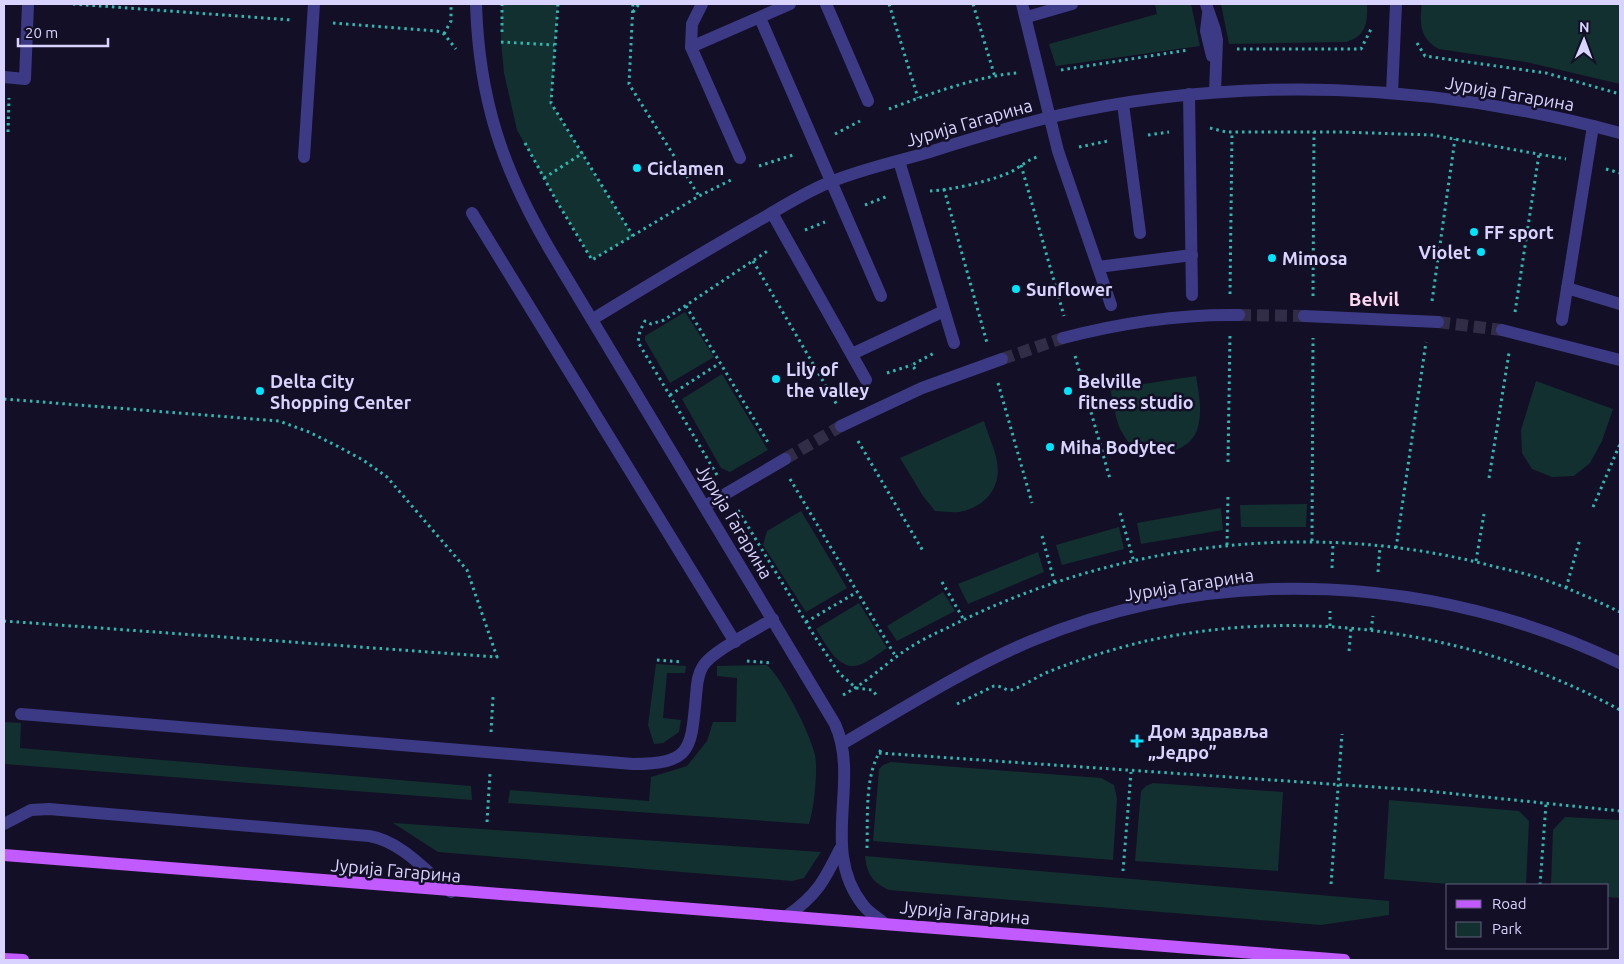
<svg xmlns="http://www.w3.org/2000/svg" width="1624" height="964" font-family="Ubuntu,sans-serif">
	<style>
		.green { fill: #12302f }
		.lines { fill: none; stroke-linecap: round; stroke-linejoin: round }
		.minor-tunnel { stroke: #312d47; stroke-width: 12; stroke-dasharray: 12 6; stroke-linecap: butt }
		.path { stroke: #2fb8b0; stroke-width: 3; stroke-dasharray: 2.5 4; stroke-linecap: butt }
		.minor { stroke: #3d3a85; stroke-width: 12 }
		.major { stroke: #c25bff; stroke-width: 12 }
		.poi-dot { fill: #00e5ff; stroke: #130f26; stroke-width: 2 }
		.labels { text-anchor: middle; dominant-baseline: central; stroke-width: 5; stroke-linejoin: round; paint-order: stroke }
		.street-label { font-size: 18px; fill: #d9d4ff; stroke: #130f26 }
		.poi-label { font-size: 18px; font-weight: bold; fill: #d9d4ff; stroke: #130f26; text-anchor: start }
		.neighbourhood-label { font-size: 19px; font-weight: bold; fill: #ffd6f0; stroke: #130f26 }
	</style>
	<rect width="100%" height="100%" fill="#130f26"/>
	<!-- green -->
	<g class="green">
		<polygon points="502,4 558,4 551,103 633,236 592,260 556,200 517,130 504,73 501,42"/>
		<polygon points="1155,4 1191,4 1200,46 1056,66 1049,44 1157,14"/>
		<path d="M1221,4H1367C1368,24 1365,37 1345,42L1229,44Z"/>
		<path d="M1422,4H1620V84L1526,62L1439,49C1420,40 1419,22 1422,4Z"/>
		<polygon points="685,312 714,357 670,383 645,340 645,336"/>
		<polygon points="722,374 768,450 730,472 721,468 682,399"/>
		<path d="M1196,376C1199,395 1203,412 1197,430C1190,452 1154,460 1135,448C1131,446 1125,438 1123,434C1115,422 1114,403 1110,389Z"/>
		<polygon points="1536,381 1613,409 1602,441 1590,463 1574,476 1552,477 1532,469 1522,453 1521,430"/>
		<path d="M984,421C988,435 995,449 997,462C1002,489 983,508 959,512C951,513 943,511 935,511L923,496L900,458Z"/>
		<polygon points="1307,504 1306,527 1241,527 1240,505"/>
		<polygon points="1221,508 1223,530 1141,544 1137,523"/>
		<polygon points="801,511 847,588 806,612 763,545 767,531"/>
		<polygon points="1119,527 1124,549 1062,565 1056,545"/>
		<polygon points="1038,552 1044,572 968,604 958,584"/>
		<polygon points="943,592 955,611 897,641 887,626"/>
		<path d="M859,603L887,648C878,654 868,662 859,665C838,672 825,642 816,629Z"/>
		<polygon points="656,664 686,666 685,673 667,673 663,718 681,720 679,732 663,743 654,744 648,725"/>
		<path d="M767,665C783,680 810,733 815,755C818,770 814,810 809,824L508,803L510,790L649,801L651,777L687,766L707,741L713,722H736L737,678L717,676V666Z"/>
		<polygon points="4,722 21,723 20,748 471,786 472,800 4,764"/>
		<polygon points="891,762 1101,778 1114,785 1117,799 1113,860 873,841 879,769 883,765"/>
		<polygon points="1153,783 1283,792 1278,871 1135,861 1141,791 1146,786"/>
		<polygon points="1389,800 1519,811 1529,821 1526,885 1462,885 1384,879"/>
		<polygon points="1565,817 1620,820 1620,898 1608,897 1608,885 1551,885 1553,830"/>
		<polygon points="393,823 821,852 804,878 792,881 438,852"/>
		<path d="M865,856L1389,901V915L1321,925L889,890C872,882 867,874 865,856Z"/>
	</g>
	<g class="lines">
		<!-- minor-tunnel -->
		<g class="minor-tunnel">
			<polyline points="1239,315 1304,316"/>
			<polyline points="1438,322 1502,330"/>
			<polyline points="1002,359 1063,338"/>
			<polyline points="785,459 841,426"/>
		</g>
		<!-- path -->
		<g class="path">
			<polyline points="73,4 292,20"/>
			<polyline points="558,4 551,103 633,236"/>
			<polyline points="633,4 629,84 699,196"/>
			<polyline points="889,4 918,98"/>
			<polyline points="973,4 995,77"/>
			<polyline points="633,12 639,4"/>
			<polyline points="333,23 437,31 444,34 456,49"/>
			<polyline points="502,32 502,4"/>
			<polyline points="444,34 451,21 451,4"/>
			<polyline points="501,42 554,45"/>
			<polyline points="1417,43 1425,56 1546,73 1620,94"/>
			<polyline points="1237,49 1361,49 1372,27"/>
			<polyline points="1061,70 1188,50"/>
			<path d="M889,109C926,95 978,76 1017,73"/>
			<polyline points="1210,128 1226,132 1341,132 1432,135 1566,159"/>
			<polyline points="8,132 9,98"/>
			<polyline points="835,134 860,121"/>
			<polyline points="1148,135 1169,132"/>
			<polyline points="525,143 556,200 592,260 699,196 733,179"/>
			<polyline points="1079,147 1108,141"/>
			<polyline points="1021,165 1064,316"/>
			<polyline points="759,166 796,154"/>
			<polyline points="1606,169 1620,173"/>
			<polyline points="544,178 583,153"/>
			<polyline points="944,189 987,343"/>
			<path d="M930,191C951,190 986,182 1006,174C1017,170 1025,161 1037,157"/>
			<polyline points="865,205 888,196"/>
			<polyline points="805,230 825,222"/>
			<polyline points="753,261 837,405"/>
			<polyline points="1230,294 1232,132"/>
			<polyline points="1313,296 1314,132"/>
			<polyline points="1432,301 1455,139"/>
			<polyline points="686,306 769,444"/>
			<polyline points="1515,312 1539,154"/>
			<polyline points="1075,356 1110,479"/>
			<polyline points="915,369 912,365 936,352"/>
			<polyline points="887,373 912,365"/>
			<polyline points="998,383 1032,503"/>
			<polyline points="670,395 720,363"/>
			<polyline points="4,399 279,421 309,432 337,446 363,460 387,477 467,570 497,657 4,621"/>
			<polyline points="858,441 923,551"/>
			<polyline points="1228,462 1230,335"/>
			<polyline points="717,475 638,342 640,331 645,321 651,324 664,320 769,250"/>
			<polyline points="1489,478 1509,353"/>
			<polyline points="790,479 896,657"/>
			<polyline points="1593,507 1620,444"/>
			<polyline points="738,510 815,637 839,673 856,688 872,690 878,697"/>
			<polyline points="1120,513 1134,562"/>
			<polyline points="1042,536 1055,584"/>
			<polyline points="1312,541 1313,338"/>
			<polyline points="1227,545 1228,496"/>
			<polyline points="1396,548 1426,342"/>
			<polyline points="1476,561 1484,514"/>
			<polyline points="1332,568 1333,542"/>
			<polyline points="1378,572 1380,546"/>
			<polyline points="942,582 964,620"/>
			<polyline points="1566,588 1580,539"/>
			<polyline points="806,622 857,592"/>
			<polyline points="1330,626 1330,611"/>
			<polyline points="1371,630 1373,616"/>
			<polyline points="1349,651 1351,628"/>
			<polyline points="657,660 681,662"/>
			<polyline points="747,661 773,663"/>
			<path d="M843,695C864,684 881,668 900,654C914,644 931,635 947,628C1115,542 1314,518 1496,567C1514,571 1532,575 1548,581C1573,590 1597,601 1620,612"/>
			<path d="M957,704L994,686C1001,685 1005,691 1011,690C1024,686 1036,677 1048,672C1080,659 1113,649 1146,641C1306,606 1476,631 1620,710"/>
			<polyline points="491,732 493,697"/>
			<polyline points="879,753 1418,790 1620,811"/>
			<polyline points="487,822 490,773"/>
			<path d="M867,848C868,817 864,772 883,747"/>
			<polyline points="1123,871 1131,772"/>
			<polyline points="1331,884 1342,734"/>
			<polyline points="1540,885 1546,804"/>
		</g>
		<!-- minor -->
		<g class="minor">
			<path d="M476,4C479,99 502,168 550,250L835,724C861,782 819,849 863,905C868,912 877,917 883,922"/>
			<polyline points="702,4 692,24 691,47 740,158"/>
			<polyline points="826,4 868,101"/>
			<polyline points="1022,4 1058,151 1111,305"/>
			<polyline points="1206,4 1215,30 1217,40 1215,92"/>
			<polyline points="1208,14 1206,31 1212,56"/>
			<polyline points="1027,17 1072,4"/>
			<polyline points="760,18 881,296"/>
			<polyline points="691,47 790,4"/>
			<polyline points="4,77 25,79 28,4"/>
			<polyline points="1392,93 1396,4"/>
			<polyline points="1189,94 1192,295"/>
			<polyline points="1123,104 1140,233"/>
			<polyline points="304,157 314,4"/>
			<polyline points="899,161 954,343"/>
			<polyline points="472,213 735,642"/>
			<polyline points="772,213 866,380"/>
			<polyline points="1098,267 1192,255"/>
			<polyline points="1567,288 1620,304"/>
			<polyline points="1304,316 1438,322"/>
			<path d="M593,319C647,286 701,253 756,222C781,208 806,191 833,181C863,169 895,162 926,153C968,140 1009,127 1051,117C1239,74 1435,83 1620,133"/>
			<polyline points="1562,320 1593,126"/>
			<polyline points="1502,330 1620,360"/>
			<path d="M1063,338C1120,323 1181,314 1239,315"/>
			<polyline points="852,354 944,311"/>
			<polyline points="841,426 922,388 1002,359"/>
			<polyline points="705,506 785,459"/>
			<path d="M21,714L633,764C692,764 691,749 696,696C697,686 697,675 703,666C712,651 757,629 773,619"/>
			<path d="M842,744C904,708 965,669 1031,641C1220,562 1437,575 1620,663"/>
			<path d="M4,824L31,810L49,809L369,836C401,841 427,872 451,892"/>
			<path d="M787,916C817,895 824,881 840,849"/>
		</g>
		<!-- major -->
		<g class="major">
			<path d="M4,855C450,892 897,924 1344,960"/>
			<polyline points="4,959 23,960"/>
		</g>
	</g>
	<!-- markers -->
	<g class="poi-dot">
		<circle cx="637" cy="168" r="5"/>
		<circle cx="1474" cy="232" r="5"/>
		<circle cx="1481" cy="252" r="5"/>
		<circle cx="1272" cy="258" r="5"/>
		<circle cx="1016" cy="289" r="5"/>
		<circle cx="776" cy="379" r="5"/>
		<circle cx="260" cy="391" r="5"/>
		<circle cx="1068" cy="391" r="5"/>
		<circle cx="1050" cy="447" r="5"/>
		<path d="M1134.5 733.5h5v5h5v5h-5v5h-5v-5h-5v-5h5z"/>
	</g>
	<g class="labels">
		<!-- street labels -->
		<g class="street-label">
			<text transform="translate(1510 93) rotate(10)">Јурија Гагарина</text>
			<text transform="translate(969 122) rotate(-16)">Јурија Гагарина</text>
			<text transform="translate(735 521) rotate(59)">Јурија Гагарина</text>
			<text transform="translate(1189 584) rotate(-9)">Јурија Гагарина</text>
			<text transform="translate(396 870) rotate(5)">Јурија Гагарина</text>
			<text transform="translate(965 912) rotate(5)">Јурија Гагарина</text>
		</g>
		<!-- poi labels -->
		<g class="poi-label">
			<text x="647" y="168">Ciclamen</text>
			<text x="1484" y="232">FF sport</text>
			<text x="1471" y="252" text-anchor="end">Violet</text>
			<text x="1282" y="258">Mimosa</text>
			<text x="1026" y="289">Sunflower</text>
			<text x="786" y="369">Lily of<tspan x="786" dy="21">the valley</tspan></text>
			<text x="270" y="381">Delta City<tspan x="270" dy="21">Shopping Center</tspan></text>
			<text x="1078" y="381">Belville<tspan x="1078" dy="21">fitness studio</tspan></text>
			<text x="1060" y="447">Miha Bodytec</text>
			<text x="1148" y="731">Дом здравља<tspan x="1148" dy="21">„Једро”</tspan></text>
		</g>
		<!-- neighbourhood labels -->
		<g class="neighbourhood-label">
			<text x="1374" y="299">Belvil</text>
		</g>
	</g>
	<!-- border -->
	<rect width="1624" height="964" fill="none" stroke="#d9d4ff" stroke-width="10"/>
	<!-- legend -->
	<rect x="1446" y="884" width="162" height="65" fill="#130f26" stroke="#625e7d"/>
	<rect x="1456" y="900" width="25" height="8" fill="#c25bff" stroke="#625e7d"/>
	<text x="1492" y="909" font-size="15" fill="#d9d4ff">Road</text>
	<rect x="1456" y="922" width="25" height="15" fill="#12302f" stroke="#625e7d"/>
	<text x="1492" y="934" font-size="15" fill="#d9d4ff">Park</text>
	<!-- north arrow -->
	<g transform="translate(1584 40) rotate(1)" stroke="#130f26" stroke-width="4" paint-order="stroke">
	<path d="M0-4L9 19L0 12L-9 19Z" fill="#d9d4ff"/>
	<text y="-8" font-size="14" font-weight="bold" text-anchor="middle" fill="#d9d4ff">N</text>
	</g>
	<!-- scale -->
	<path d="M18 38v8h90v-8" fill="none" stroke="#d9d4ff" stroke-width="2.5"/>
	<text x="25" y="38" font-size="15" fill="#d9d4ff" stroke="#130f26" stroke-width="4" paint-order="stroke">20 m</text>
</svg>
